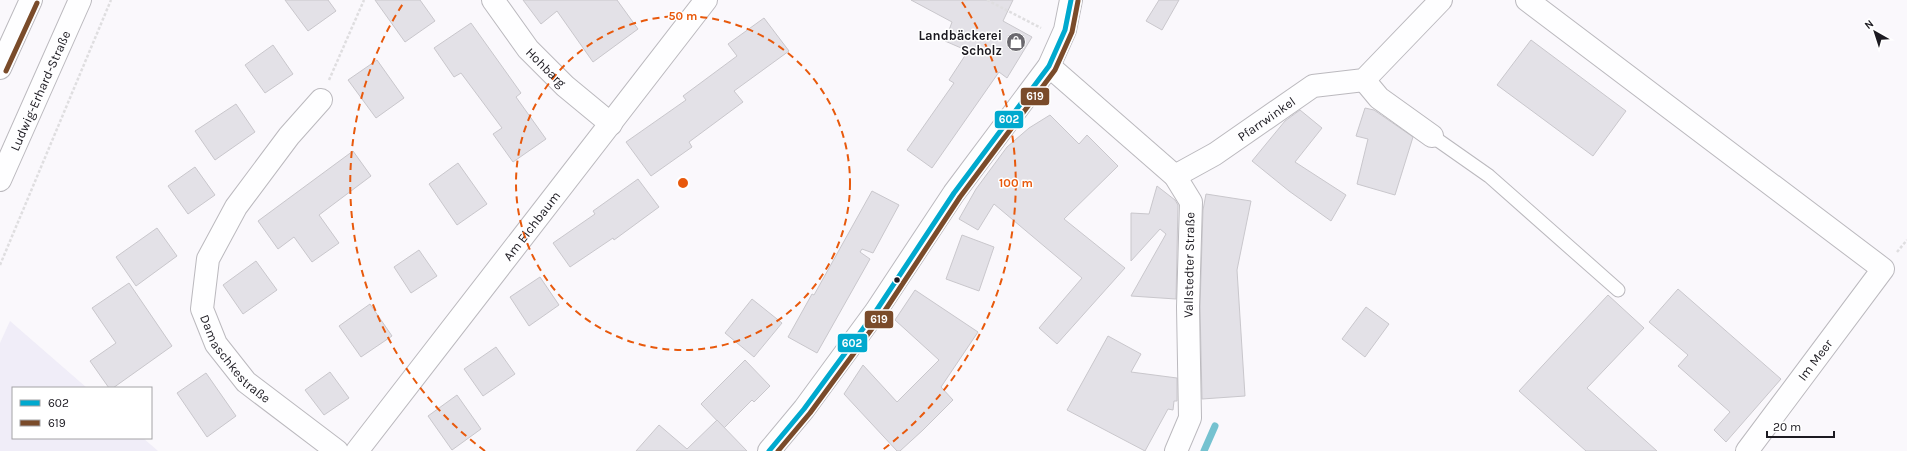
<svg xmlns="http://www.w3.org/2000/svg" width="1907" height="451" font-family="Karla,sans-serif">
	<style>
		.commercial { fill: #f0edf8 }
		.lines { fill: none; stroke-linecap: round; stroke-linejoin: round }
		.stream { stroke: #75c2d0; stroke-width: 7 }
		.building { fill: #e3e1e7; stroke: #c9c7cc }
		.service-casing { stroke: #bbb9be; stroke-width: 15 }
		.minor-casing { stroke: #bbb9be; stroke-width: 24 }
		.tertiary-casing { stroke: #bbb9be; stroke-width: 24 }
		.secondary-casing { stroke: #bbb9be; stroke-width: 24 }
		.path { stroke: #dfdee0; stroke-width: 2.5; stroke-dasharray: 3 2; stroke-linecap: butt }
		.service { stroke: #fefeff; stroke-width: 13 }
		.minor { stroke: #fefeff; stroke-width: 22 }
		.tertiary { stroke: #fefeff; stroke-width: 22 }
		.secondary { stroke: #fefeff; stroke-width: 22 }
		.bus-1-casing { stroke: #fff; stroke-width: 8 }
		.bus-2-casing { stroke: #fff; stroke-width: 8 }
		.bus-1 { stroke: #00a9ce; stroke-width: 5 }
		.bus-2 { stroke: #7a4b2a; stroke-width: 5 }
		.ring { fill: none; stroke: #e8590c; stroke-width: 2; stroke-dasharray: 7 5 }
		.bus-dot { fill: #1c1a21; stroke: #fff; stroke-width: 1.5 }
		.labels { text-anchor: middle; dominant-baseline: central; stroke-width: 3; stroke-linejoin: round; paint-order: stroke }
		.poi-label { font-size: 13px; font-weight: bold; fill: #1c1a21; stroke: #fff; text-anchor: end }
		.street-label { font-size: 13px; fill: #1c1a21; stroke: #fff }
		.centre { fill: #e8590c; stroke: #fff; stroke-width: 2 }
		.ring-label { font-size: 12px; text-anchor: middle; font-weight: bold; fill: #e8590c; stroke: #fff; stroke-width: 3; stroke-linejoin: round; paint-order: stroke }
		.line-badge { stroke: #fff; stroke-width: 1.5 }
		.badge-label { font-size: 11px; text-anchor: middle; font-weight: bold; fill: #fff }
	</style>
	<rect width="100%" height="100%" fill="#faf8fc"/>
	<!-- commercial -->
	<polygon class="commercial" points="10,321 87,388 13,388 13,438 143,438 158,451 0,451 0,343"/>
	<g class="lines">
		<!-- stream -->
		<polyline class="stream" points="1204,451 1215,426"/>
	</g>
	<!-- building -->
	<g class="building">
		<polygon points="285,0 328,0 336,11 308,31"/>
		<polygon points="375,0 420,0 435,21 405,42"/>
		<polygon points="523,0 617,0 638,29 593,62 557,11 541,24"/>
		<polygon points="911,0 1013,0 1003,21 1032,37 1007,78 999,72 932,168 907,150 954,83 949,80 968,51 945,41 952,22"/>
		<polygon points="1159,0 1179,0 1162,30 1146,21"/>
		<polygon points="764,18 789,51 734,91 743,102 689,142 692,147 651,176 626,142 686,100 683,96 737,56 728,44"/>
		<polygon points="471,23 521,93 516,97 546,139 513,162 493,134 502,128 461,73 454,77 434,48"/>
		<polygon points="1531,40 1626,111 1593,156 1497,85"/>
		<polygon points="273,45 293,74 265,93 245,65"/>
		<polygon points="377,60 404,98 376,118 348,80"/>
		<polygon points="236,104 255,132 215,160 195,131"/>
		<polygon points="1365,108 1374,110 1413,137 1395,195 1357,184 1368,139 1356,136"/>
		<polygon points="1300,110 1322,128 1295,162 1346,195 1331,221 1289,191 1252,161 1285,121"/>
		<polygon points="1050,115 1079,144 1087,135 1118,166 1064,219 1125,268 1057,344 1039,328 1082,278 994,204 978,230 959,219 976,189 1007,147 1029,128"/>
		<polygon points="353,151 371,176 319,215 339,243 312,262 294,237 278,249 258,221"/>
		<polygon points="458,163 487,204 457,225 429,184"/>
		<polygon points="195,167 215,195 188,214 168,186"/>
		<polygon points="638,179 659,207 614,240 613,238 570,267 553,243 595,214 593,211"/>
		<polygon points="1157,186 1175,200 1178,205 1176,299 1131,296 1166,234 1160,229 1131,261 1131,213 1149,214"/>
		<polygon points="872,191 899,205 873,253 862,249 860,252 870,259 817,353 788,337 812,294 814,295"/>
		<polygon points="1206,194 1251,201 1237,270 1245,396 1202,399 1200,307 1203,210"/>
		<polygon points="157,228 177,256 136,286 116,257"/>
		<polygon points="962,235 994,247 979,291 946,279"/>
		<polygon points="419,250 437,276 411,293 394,267"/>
		<polygon points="256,261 277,290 243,314 223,285"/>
		<polygon points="540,277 559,305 529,326 510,297"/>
		<polygon points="129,283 172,346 113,388 109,388 90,361 116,343 92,308"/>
		<polygon points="1678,289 1781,379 1726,442 1714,430 1730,412 1678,366 1688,355 1649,322"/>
		<polygon points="915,290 978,332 941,387 953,400 923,430 900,451 897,451 844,394 863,365 897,402 939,360 895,320"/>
		<polygon points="1608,295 1644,328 1587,388 1657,451 1586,451 1519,391"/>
		<polygon points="752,299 782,323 754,357 725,333"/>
		<polygon points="370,304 392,336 361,357 339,326"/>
		<polygon points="1366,307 1389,324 1365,357 1342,339"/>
		<polygon points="1108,336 1141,354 1131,372 1177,378 1177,401 1174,401 1173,410 1168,409 1145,451 1067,410"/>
		<polygon points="496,347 515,374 483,396 464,369"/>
		<polygon points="745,360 770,386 754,402 752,400 724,428 701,404"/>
		<polygon points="330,372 349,398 324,415 305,390"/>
		<polygon points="206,373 236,416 207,437 177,393"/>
		<polygon points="457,395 481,429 452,450 428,416"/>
		<polygon points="717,420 747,451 636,451 659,425 687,449"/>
	</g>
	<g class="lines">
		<!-- service casing -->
		<g class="service-casing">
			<polyline id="service" points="1432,136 1489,176 1618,290"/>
		</g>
		<!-- minor casing -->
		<g class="minor-casing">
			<g id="minor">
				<path id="s1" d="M493,0L528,49L565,86L611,124"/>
				<polyline points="1527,0 1883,269 1747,451"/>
				<polyline points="1049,66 1175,176 1191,202 1188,307 1190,418 1176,451"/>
				<polyline points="1364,80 1379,98 1432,136"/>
				<path id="s2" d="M321,100L289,136L236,207L208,259L202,309L216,344L246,382L337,451"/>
				<path id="s3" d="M1175,176L1215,154L1313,86L1364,80L1441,0"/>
				<path id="s4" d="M357,451L706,0"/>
			</g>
		</g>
		<!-- tertiary casing -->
		<g class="tertiary-casing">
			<polyline id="tertiary" points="769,451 804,409 876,311 954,193 1049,66 1065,30 1071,0"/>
		</g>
		<!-- secondary casing -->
		<g class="secondary-casing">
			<g id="secondary">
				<polyline points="0,68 31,0"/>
				<path id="s5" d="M0,180L80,0"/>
			</g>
		</g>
		<!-- path -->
		<g class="path">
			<polyline points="987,0 1041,28"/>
			<polyline points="329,80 364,0"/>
			<polyline points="1897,252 1907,240"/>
			<polyline points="0,265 111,0"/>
		</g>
		<!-- service -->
		<use href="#service" class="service"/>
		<!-- minor -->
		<use href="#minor" class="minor"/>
		<!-- tertiary -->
		<use href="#tertiary" class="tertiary"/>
		<!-- secondary -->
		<use href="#secondary" class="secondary"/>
		<!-- bus-1 casing -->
		<g class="bus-1-casing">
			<polyline id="bus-1" points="769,451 804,409 876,311 954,193 1049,66 1065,30 1071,0"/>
		</g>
		<!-- bus-2 casing -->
		<g class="bus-2-casing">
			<g id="bus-2">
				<polyline points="6,71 37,3"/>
				<polyline points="778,451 810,413 882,315 960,197 1055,70 1072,32 1078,1"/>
			</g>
		</g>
		<!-- bus-1 -->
		<use href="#bus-1" class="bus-1"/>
		<!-- bus-2 -->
		<use href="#bus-2" class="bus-2"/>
	</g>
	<!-- distance rings -->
	<g class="ring">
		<circle cx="683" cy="183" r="167"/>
		<path d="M485 451A333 333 0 0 1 404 2M962 2A333 333 0 0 1 881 451"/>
	</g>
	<!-- icons -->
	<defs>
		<g id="shop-disc" transform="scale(1)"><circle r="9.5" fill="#6a686e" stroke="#fff"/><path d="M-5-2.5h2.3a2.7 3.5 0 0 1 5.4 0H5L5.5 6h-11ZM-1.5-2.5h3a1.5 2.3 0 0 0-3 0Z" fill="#fff"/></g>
	</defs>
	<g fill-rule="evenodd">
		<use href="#shop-disc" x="1016" y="42"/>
	</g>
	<!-- markers -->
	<circle class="bus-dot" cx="897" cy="280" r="3.5"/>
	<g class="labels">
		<!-- poi labels -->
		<g class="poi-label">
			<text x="1002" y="35">Landbäckerei<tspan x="1002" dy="15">Scholz</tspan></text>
		</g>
		<!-- street labels -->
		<g class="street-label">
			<text stroke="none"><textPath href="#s1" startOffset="86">Hohbarg</textPath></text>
			<text stroke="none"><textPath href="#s5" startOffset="98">Ludwig-Erhard-Straße</textPath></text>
			<text stroke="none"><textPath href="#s3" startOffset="108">Pfarrwinkel</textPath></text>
			<text stroke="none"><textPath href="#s4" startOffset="285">Am Eichbaum</textPath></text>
			<text transform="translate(1189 265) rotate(-89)">Vallstedter Straße</text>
			<text stroke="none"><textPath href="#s2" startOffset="307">Damaschkestraße</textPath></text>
			<text transform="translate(1815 360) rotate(-53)">Im Meer</text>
		</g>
	</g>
	<circle cx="683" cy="183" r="6" class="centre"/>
	<g class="ring-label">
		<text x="683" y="20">50 m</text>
		<text x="1016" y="187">100 m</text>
	</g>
	<g class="line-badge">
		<rect x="1020" y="87" width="30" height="19" rx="4" fill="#7a4b2a"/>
		<rect x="994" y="110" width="30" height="19" rx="4" fill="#00a9ce"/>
		<rect x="864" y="310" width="30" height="19" rx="4" fill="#7a4b2a"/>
		<rect x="837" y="333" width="31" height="20" rx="4" fill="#00a9ce"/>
	</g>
	<g class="badge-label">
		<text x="1035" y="100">619</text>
		<text x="1009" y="123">602</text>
		<text x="879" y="323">619</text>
		<text x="852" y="347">602</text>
	</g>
	<!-- legend -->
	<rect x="12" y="387" width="140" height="52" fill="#ffffff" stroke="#a4a3a6"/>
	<rect x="20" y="400" width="20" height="6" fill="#00a9ce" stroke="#a4a3a6"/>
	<text x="48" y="407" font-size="12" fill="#1c1a21">602</text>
	<rect x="20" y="420" width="20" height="6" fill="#7a4b2a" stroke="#a4a3a6"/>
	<text x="48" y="427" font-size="12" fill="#1c1a21">619</text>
	<!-- north arrow -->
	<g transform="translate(1875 32) rotate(321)" stroke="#ffffff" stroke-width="3" paint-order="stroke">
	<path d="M0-3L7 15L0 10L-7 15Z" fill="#1c1a21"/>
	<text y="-6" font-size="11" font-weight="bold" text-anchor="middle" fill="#1c1a21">N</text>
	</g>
	<!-- scale -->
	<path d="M1767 431v6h67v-6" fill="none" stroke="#1c1a21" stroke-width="2"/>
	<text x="1773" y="431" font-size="12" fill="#1c1a21" stroke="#ffffff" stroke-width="3" paint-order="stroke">20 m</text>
</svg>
